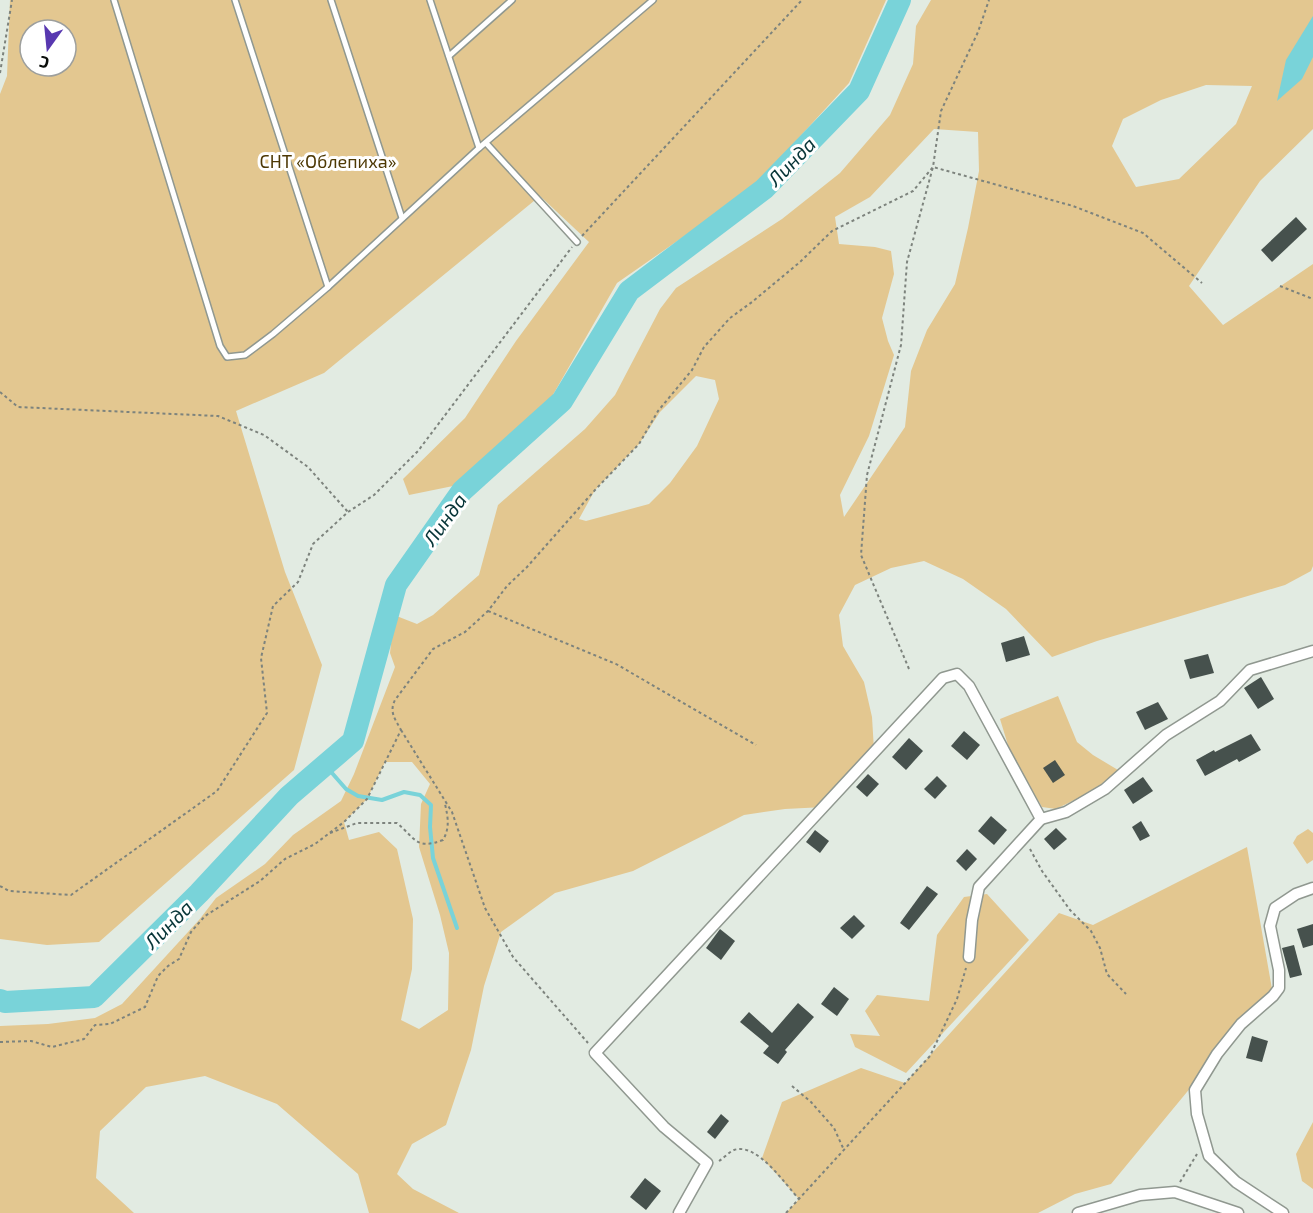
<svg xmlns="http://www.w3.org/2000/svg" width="1313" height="1213" font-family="'Exo 2',sans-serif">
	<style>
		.green { fill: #e3c790; fill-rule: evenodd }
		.water { fill: #79d3d9 }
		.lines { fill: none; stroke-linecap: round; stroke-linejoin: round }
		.stream { stroke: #79d3d9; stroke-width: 4 }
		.river { stroke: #79d3d9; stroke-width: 22 }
		.building { fill: #46514d }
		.service-casing { stroke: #909890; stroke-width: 8 }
		.minor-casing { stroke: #909890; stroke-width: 13 }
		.path { stroke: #7d837d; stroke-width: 2; stroke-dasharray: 3 3; stroke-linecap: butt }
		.service { stroke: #fff; stroke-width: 5 }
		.minor { stroke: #fff; stroke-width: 10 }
		.labels { text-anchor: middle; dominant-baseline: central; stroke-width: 6; stroke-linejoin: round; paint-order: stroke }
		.park-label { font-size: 18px; fill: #4e3905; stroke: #fff }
		.water-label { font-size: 20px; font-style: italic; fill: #073538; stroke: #fff }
	</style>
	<rect width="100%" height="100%" fill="#e2ebe2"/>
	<!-- green -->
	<g class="green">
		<path d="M10,0H886L849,83L752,189L617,283L550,400L458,485L409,495L403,479L465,418L516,341L589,242L540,196L324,373L236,411L285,572L322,665L294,770L99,942L47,945L0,939V94L7,76ZM30,30H66V66H30Z"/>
		<path d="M931,0H1313V129L1260,181L1189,286L1223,325L1313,264V566L1311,571L1285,585L1097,641L1052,657L1006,609L963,579L924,561L891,568L855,585L839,615L843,646L864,682L872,717L874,750L824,807L785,809L744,815L633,871L555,893L501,932L484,986L471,1050L446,1125L412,1144L397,1174L413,1189L459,1213H369L358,1174L277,1104L205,1076L146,1087L100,1131L96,1178L134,1213H0V1026L48,1024L95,1018L122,1004L199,920L216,898L265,864L293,835L341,801L354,774L395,667L390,653L394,615L417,624L433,615L479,575L498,505L585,429L615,395L660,309L676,288L782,219L840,173L890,115L913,64L916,26ZM1206,85L1252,86L1236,124L1179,179L1136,187L1112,146L1123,119L1161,100ZM934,129L978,132L979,171L968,228L955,284L927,330L911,371L905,427L844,517L840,495L869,436L894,355L888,341L882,318L894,274L891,251L875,247L839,244L835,217L870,197ZM696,376L715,380L719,399L697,446L670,483L649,504L586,521L579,519L595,490L639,444L660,412ZM385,762H412L430,784L421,804L419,847L440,915L449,953L448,1010L419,1029L401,1020L412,969L413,919L397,849L379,832L349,840L344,822L367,799Z"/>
		<polygon points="1058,696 1077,742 1093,755 1118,770 1099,788 1056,809 1042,807 1011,755 1000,719"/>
		<polygon points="1308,829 1313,833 1313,860 1307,864 1293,843 1297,836"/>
		<polygon points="1247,847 1272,989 1111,1184 1075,1194 1038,1213 786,1213 799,1199 762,1158 782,1102 861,1068 905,1083 1059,913 1093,925"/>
		<polygon points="987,894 1029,940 906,1073 855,1047 850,1034 880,1036 865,1011 877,995 929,1001 937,935 964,897"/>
		<polygon points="1313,1122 1313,1189 1302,1181 1296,1154"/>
	</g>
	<!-- water -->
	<polygon class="water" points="1313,16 1313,57 1302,79 1277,101 1286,60"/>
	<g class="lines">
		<!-- stream -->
		<polyline class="stream" points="325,765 346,789 358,796 382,800 404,792 420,795 431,805 430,827 433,858 457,928"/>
		<!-- river -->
		<polyline class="river" points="0,1000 5,1002 94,997 199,893 289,796 353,741 396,585 462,491 562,401 629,291 764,189 859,91 900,0"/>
	</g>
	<!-- building -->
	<g class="building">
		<polygon points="1296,217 1307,229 1272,262 1261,250"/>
		<polygon points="1024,636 1030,655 1006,662 1001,643"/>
		<polygon points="1208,654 1214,673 1190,679 1184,660"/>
		<polygon points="1261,677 1274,699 1258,709 1244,688"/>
		<polygon points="1158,702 1168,719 1145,730 1136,712"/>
		<polygon points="964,731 980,745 967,760 951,746"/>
		<polygon points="1251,734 1261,750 1239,762 1237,759 1205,776 1196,760 1214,750 1215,752"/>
		<polygon points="909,738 923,751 906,770 892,757"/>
		<polygon points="1055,760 1065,775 1053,783 1043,768"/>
		<polygon points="868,774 879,784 867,797 856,787"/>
		<polygon points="937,776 947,786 935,799 924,789"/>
		<polygon points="1143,777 1153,791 1133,804 1124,790"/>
		<polygon points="991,816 1007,830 994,845 978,831"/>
		<polygon points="1141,821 1150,836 1140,841 1132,827"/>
		<polygon points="1056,828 1067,839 1054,850 1044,839"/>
		<polygon points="815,830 829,841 820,853 806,842"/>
		<polygon points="967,849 977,859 966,871 956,861"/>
		<polygon points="927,886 938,894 909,930 900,923"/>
		<polygon points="854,915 865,926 852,939 840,928"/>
		<polygon points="1313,924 1313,945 1303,948 1297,929"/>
		<polygon points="720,929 735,941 721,960 706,948"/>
		<polygon points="1294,945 1302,975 1290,978 1282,948"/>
		<polygon points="834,987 849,999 837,1016 821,1004"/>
		<polygon points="798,1003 814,1017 785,1050 787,1052 778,1064 763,1053 769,1046 740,1022 749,1012 772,1033"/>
		<polygon points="1252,1036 1268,1041 1262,1062 1246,1058"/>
		<polygon points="721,1114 729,1121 715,1139 707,1132"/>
		<polygon points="645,1178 661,1191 646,1210 630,1197"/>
	</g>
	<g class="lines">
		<!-- service casing -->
		<g class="service-casing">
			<g id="service">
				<polyline points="114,0 220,346 227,357 245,355 273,334 328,287"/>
				<polyline points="235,0 328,287 479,148"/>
				<polyline points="331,0 402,218"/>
				<polyline points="430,0 479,148 653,0"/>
				<polyline points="449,56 512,0"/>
				<polyline points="486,143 577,242"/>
			</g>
		</g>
		<!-- minor casing -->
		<g class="minor-casing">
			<g id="minor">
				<polyline points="969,957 972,920 979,887 1041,819 1066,812 1105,789 1166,735 1220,701 1250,670 1313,651"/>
				<polyline points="679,1213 707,1163 664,1127 595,1053 943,678 957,674 969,686 1041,819"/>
				<polyline points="1078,1213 1140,1195 1175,1192 1238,1213"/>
				<polyline points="1283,1213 1236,1182 1209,1156 1197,1114 1195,1090 1217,1054 1241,1024 1273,996 1279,988 1279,970 1270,926 1275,908 1296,894 1313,888"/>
			</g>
		</g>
		<!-- path -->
		<g class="path">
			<polyline points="0,73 12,0"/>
			<polyline points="582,236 802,0"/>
			<polyline points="1280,286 1313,299"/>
			<polyline points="0,392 18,407 218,416 264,435 308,467 348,512"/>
			<polyline points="488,611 616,664 756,745"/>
			<polyline points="909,669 861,555 867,475 901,345 907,262 933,167 1073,206 1143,233 1202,283"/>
			<polyline points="401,730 452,812 485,908 513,957 588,1043"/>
			<path d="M330,833L357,823H397C416,839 416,850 443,840C450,828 448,817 445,804"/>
			<polyline points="1030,849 1042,871 1070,910 1091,931 1100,948 1107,974 1126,994"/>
			<polyline points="0,886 9,891 71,895 217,791 267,713 261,658 273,606 298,582 313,544 348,512 374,495 418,451 572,247"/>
			<path d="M0,1042L31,1041L52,1047L84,1039L95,1025L110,1024L145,1007L158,976L168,966L179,959L191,932L205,916L260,881L285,859L315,844L344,822L367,799L401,730C395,719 389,712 395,700L433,649L465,632L488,611L507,586L527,567L595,490L639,444L658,411L692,370L704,347L730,318L752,302L800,262L832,231L913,191L933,167L941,111L978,32L989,0"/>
			<polyline points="792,1086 811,1102 834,1128 844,1150"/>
			<path d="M719,1161C724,1158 729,1152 734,1150C757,1142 785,1184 799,1199"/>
			<polyline points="1180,1182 1197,1154"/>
			<polyline points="786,1213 930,1056 957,999 966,968"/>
		</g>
		<!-- service -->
		<use href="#service" class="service"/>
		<!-- minor -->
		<use href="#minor" class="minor"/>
	</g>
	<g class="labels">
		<!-- park labels -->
		<g class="park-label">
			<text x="328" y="161">СНТ «Облепиха»</text>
		</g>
		<!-- water labels -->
		<g class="water-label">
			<text transform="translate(791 161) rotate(-46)">Линда</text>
			<text transform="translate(444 519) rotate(-54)">Линда</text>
			<text transform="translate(168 924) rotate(-45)">Линда</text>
		</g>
	</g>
	<!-- north arrow -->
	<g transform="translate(48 48) rotate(195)"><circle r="28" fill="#ffffff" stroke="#9d9f9d" stroke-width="1.5"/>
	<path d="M0-4.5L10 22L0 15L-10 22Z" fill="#5838b0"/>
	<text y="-9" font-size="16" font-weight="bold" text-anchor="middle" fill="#0b0e0b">С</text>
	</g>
</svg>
